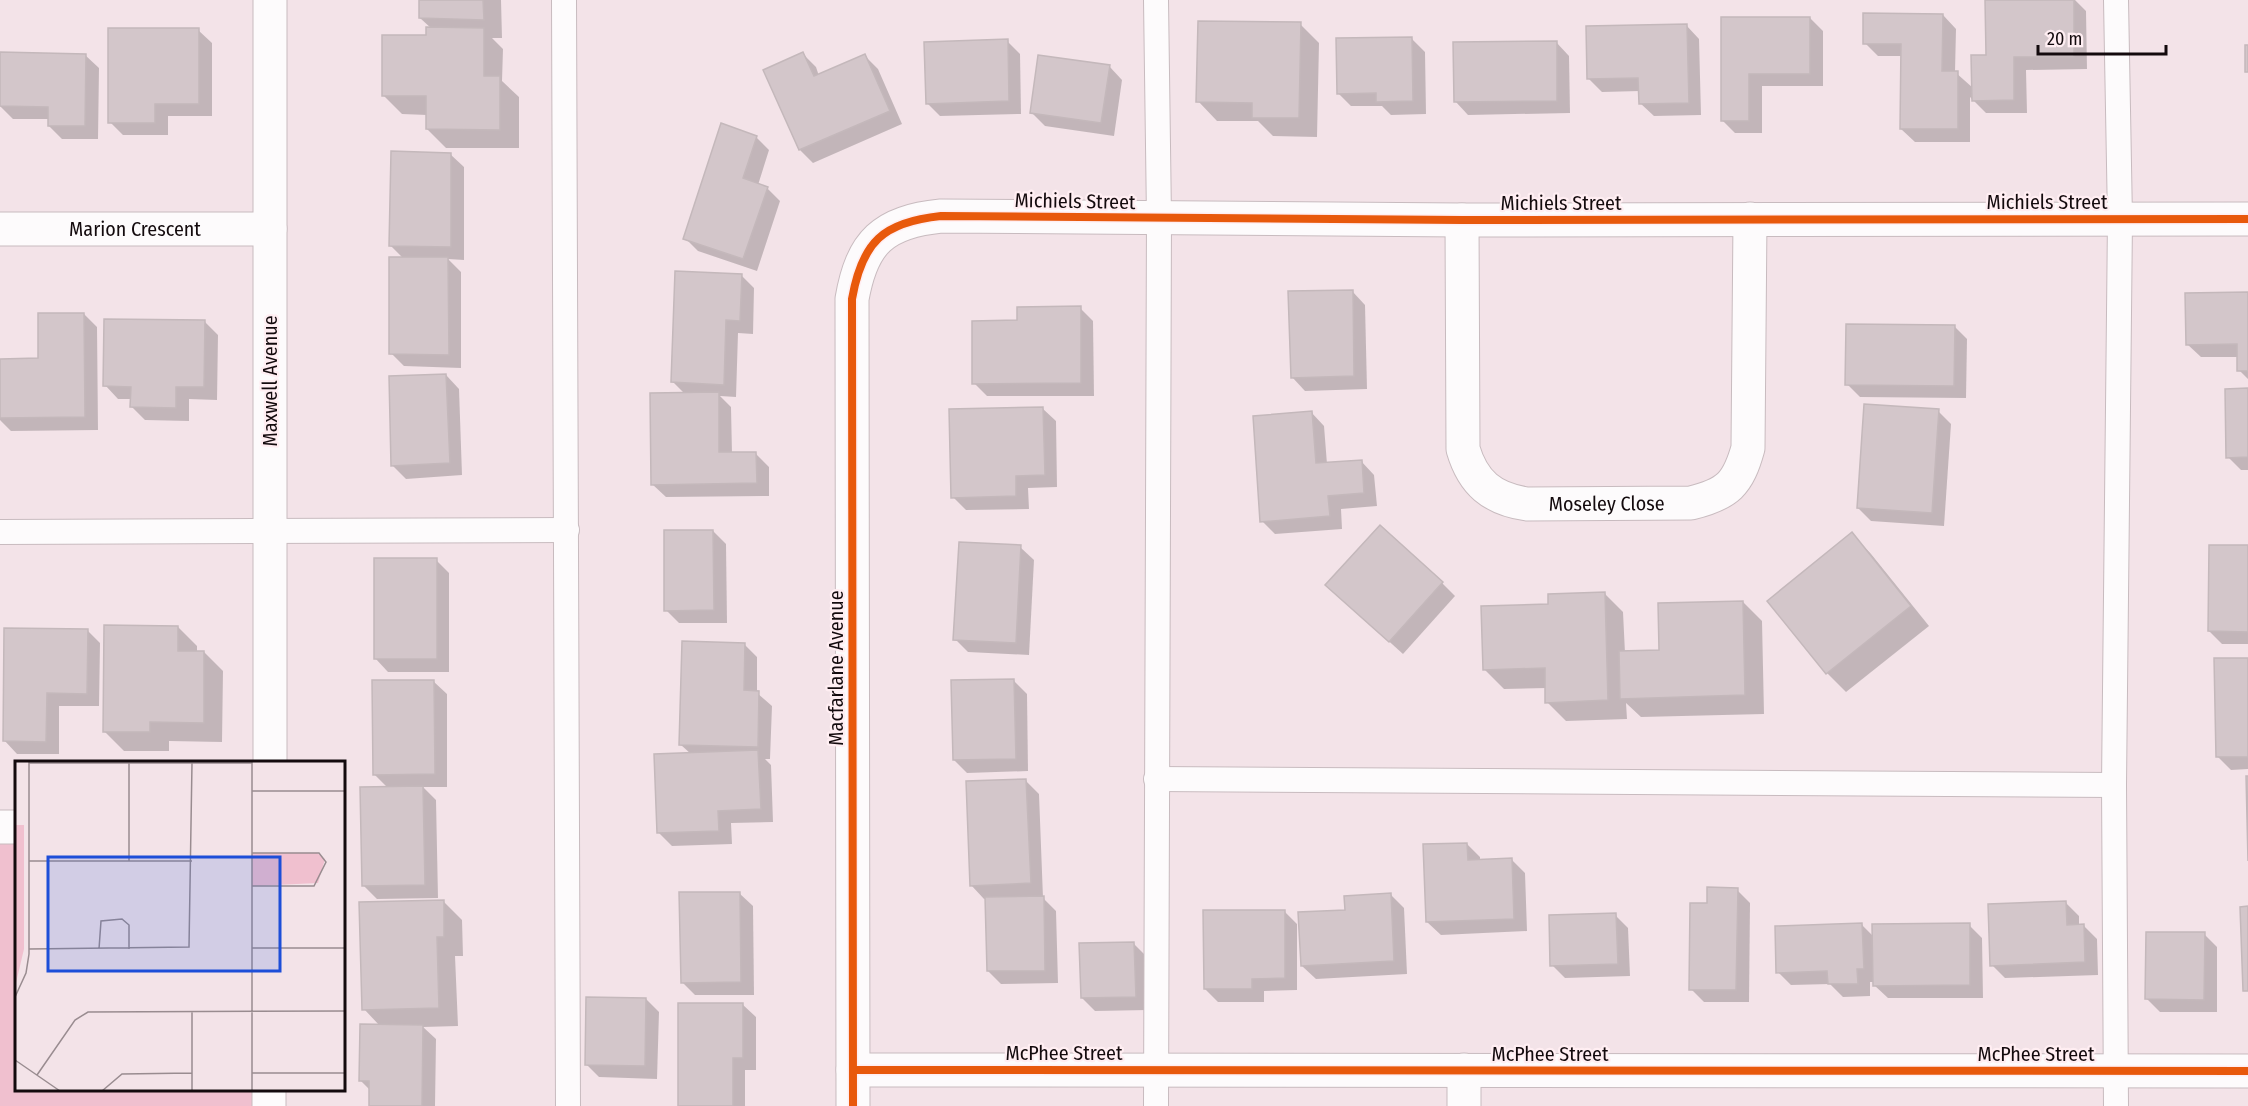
<svg xmlns="http://www.w3.org/2000/svg" width="2248" height="1106" font-family="'Fira Sans Condensed',sans-serif">
	<style>
		.green { fill: #f0c0cf }
		.shadow { fill: #0003 }
		.building { fill: #d3c6ca; stroke: #c4b8bb; stroke-width: 1.5 }
		.lines { fill: none; stroke-linecap: round; stroke-linejoin: round }
		.lane-casing { stroke: #c8bbbf; stroke-width: 26 }
		.street-casing { stroke: #c8bbbf; stroke-width: 35 }
		.lane { stroke: #fdfbfc; stroke-width: 24 }
		.street { stroke: #fdfbfc; stroke-width: 33 }
		.cycleway-casing { stroke: #ffeef2; stroke-width: 11 }
		.cycleway { stroke: #e8590c; stroke-width: 8 }
		.labels { text-anchor: middle; dominant-baseline: central; stroke-width: 4.5; stroke-linejoin: round; paint-order: stroke }
		.street-label { font-size: 20px; fill: #130a0d; stroke: #ffeef2 }
		.inset-road { fill: none; stroke: #998c90; stroke-width: 1.5 }
		.view { fill: #1d4ed8; fill-opacity: 0.15; stroke: #1d4ed8; stroke-width: 3 }
		.inset-edge { fill: none; stroke: #130a0d; stroke-width: 3 }
	</style>
	<rect width="100%" height="100%" fill="#f3e3e8"/>
	<!-- green -->
	<polygon class="green" points="0,827 16,827 16,1090 269,1090 269,1106 0,1106"/>
	<!-- shadow -->
	<g class="shadow">
		<polygon points="421,0 501,0 502,38 492,38 503,49 502,81 519,97 519,148 446,148 427,129 427,115 402,114 383,95 432,29 420,18"/>
		<polygon points="1987,0 2075,0 2086,11 2087,69 2026,70 2027,113 1986,113 1970,97 1970,142 1915,142 1901,129 1902,56 1878,56 1865,43 1943,15 1956,29 1955,72 1973,88 1988,57"/>
		<polygon points="1810,18 1823,31 1823,86 1762,86 1762,133 1735,133 1722,120 1722,19"/>
		<polygon points="1300,24 1319,43 1317,137 1273,136 1258,121 1217,121 1198,101"/>
		<polygon points="1686,25 1699,39 1701,115 1654,116 1640,103 1640,91 1602,92 1589,79"/>
		<polygon points="198,30 212,43 212,116 168,116 168,135 123,135 110,122"/>
		<polygon points="1412,39 1425,52 1426,114 1391,115 1382,106 1351,106 1338,93"/>
		<polygon points="1007,41 1020,54 1021,114 940,116 927,103"/>
		<polygon points="1556,42 1569,56 1570,113 1468,115 1455,101"/>
		<polygon points="0,54 85,55 99,68 98,139 62,139 49,126 49,119 13,119 0,106"/>
		<polygon points="803,54 816,67 819,76 865,56 878,69 902,124 813,163 800,150"/>
		<polygon points="1109,66 1122,80 1114,136 1045,126 1032,113"/>
		<polygon points="756,137 769,150 758,185 767,188 780,201 757,271 698,251 685,238"/>
		<polygon points="450,154 464,167 464,260 448,259 461,272 461,368 404,366 391,353 404,259 390,245"/>
		<polygon points="741,275 754,288 753,334 738,333 736,397 720,396 731,407 732,454 756,454 769,467 769,496 666,497 652,484 685,394 673,382"/>
		<polygon points="1352,291 1365,305 1367,389 1305,391 1292,377"/>
		<polygon points="2248,293 2248,379 2239,370 2239,357 2201,357 2187,344"/>
		<polygon points="1080,308 1093,321 1094,396 987,396 974,383 1019,322"/>
		<polygon points="84,314 97,327 98,430 11,431 0,420 0,360 40,360"/>
		<polygon points="205,322 218,335 217,400 189,399 189,421 145,420 132,407 132,399 118,399 105,385"/>
		<polygon points="1954,326 1967,339 1966,398 1860,397 1847,384"/>
		<polygon points="446,375 459,389 462,475 406,479 393,466"/>
		<polygon points="2248,390 2248,470 2241,470 2228,457"/>
		<polygon points="1042,408 1056,421 1057,487 1028,488 1029,509 966,510 953,497"/>
		<polygon points="1938,411 1951,424 1944,526 1871,521 1858,508"/>
		<polygon points="1311,412 1324,426 1327,464 1361,461 1374,475 1377,506 1341,509 1342,529 1275,534 1262,521"/>
		<polygon points="713,531 726,544 727,623 679,623 666,610"/>
		<polygon points="1852,534 1871,554 1929,626 1846,692 1827,673"/>
		<polygon points="2248,546 2248,644 2222,644 2209,631"/>
		<polygon points="1020,547 1034,560 1029,655 968,652 955,639"/>
		<polygon points="436,560 449,573 449,672 388,672 375,658"/>
		<polygon points="1442,583 1455,596 1403,654 1341,598"/>
		<polygon points="1604,593 1623,612 1625,653 1661,651 1743,602 1762,621 1764,714 1641,717 1626,703 1627,719 1566,721 1547,702 1547,688 1504,689 1485,670"/>
		<polygon points="178,627 197,646 197,652 204,652 223,671 222,742 169,741 169,751 124,751 105,732"/>
		<polygon points="87,630 100,643 99,706 59,706 59,754 17,754 4,740"/>
		<polygon points="744,644 757,657 757,693 772,706 770,759 765,759 771,765 773,822 731,823 732,844 672,846 659,833 691,754 681,745"/>
		<polygon points="2248,659 2248,769 2231,770 2218,757"/>
		<polygon points="433,681 447,694 447,787 423,787 436,800 438,898 377,899 363,885 388,788 374,774"/>
		<polygon points="1014,681 1027,694 1028,771 967,773 954,760"/>
		<polygon points="1026,781 1039,794 1043,898 1056,911 1058,983 1001,984 988,971 987,898 984,899 971,885"/>
		<polygon points="1467,844 1480,857 1480,861 1512,860 1525,873 1527,931 1441,935 1427,922"/>
		<polygon points="1737,890 1750,903 1749,1002 1704,1002 1691,989 1708,905"/>
		<polygon points="739,893 753,906 754,995 695,995 682,982"/>
		<polygon points="1391,895 1404,908 1407,974 1316,979 1302,966 1346,911"/>
		<polygon points="443,901 462,920 463,956 455,956 458,1026 423,1027 436,1039 435,1106 370,1106 370,1090 360,1080 380,1026 364,1009"/>
		<polygon points="2066,903 2079,916 2079,926 2084,926 2097,939 2098,975 2005,978 1992,965"/>
		<polygon points="1284,911 1297,924 1297,990 1264,991 1264,1002 1218,1002 1205,989"/>
		<polygon points="1615,915 1628,928 1630,976 1565,978 1552,965"/>
		<polygon points="1862,925 1874,937 1969,925 1982,938 1983,998 1888,998 1874,985 1874,982 1870,982 1870,996 1843,997 1830,984 1791,985 1778,972"/>
		<polygon points="2204,934 2217,947 2217,1012 2160,1012 2147,999"/>
		<polygon points="1133,943 1146,956 1148,1010 1095,1011 1082,998"/>
		<polygon points="646,999 659,1012 657,1079 599,1077 586,1064"/>
		<polygon points="742,1004 756,1017 756,1070 745,1070 745,1106 680,1106"/>
	</g>
	<!-- building -->
	<g class="building">
		<polygon points="419,0 483,0 484,20 419,18"/>
		<polygon points="1985,0 2074,0 2074,57 2014,57 2014,100 1972,101 1971,55 1986,55"/>
		<polygon points="1863,13 1943,14 1942,71 1958,71 1958,129 1900,129 1901,44 1863,44"/>
		<polygon points="1721,17 1810,17 1810,74 1749,74 1749,121 1721,121"/>
		<polygon points="1198,21 1301,22 1299,118 1252,118 1252,103 1196,102"/>
		<polygon points="1687,24 1689,103 1639,104 1638,78 1587,79 1586,26"/>
		<polygon points="426,27 484,28 484,76 500,76 500,130 426,129 426,96 382,96 382,35 426,35"/>
		<polygon points="108,28 199,28 199,104 155,104 155,123 108,123"/>
		<polygon points="1412,37 1413,101 1376,102 1376,93 1337,94 1336,38"/>
		<polygon points="1008,39 1009,101 926,104 924,42"/>
		<polygon points="1557,41 1557,101 1454,102 1453,42"/>
		<rect x="2245" y="45" width="3" height="27"/>
		<polygon points="0,52 86,54 85,126 48,126 48,107 0,106"/>
		<polygon points="803,52 814,76 865,54 890,111 799,150 763,70"/>
		<polygon points="1038,55 1110,65 1101,123 1030,113"/>
		<polygon points="721,123 757,136 743,178 768,187 743,259 683,239"/>
		<polygon points="391,151 451,153 451,247 389,246"/>
		<polygon points="389,257 448,257 449,355 389,354"/>
		<polygon points="675,271 742,274 740,321 726,320 724,385 671,382"/>
		<polygon points="1353,290 1354,376 1291,378 1288,291"/>
		<polygon points="2248,292 2248,371 2237,371 2237,344 2186,345 2185,293"/>
		<polygon points="1081,306 1081,383 972,384 972,321 1017,320 1017,307"/>
		<polygon points="38,313 84,313 85,417 0,418 0,359 38,358"/>
		<polygon points="104,319 205,320 204,387 176,387 176,408 130,407 131,387 103,386"/>
		<polygon points="1846,324 1955,325 1954,386 1845,385"/>
		<polygon points="446,374 450,463 391,466 389,376"/>
		<polygon points="2248,388 2248,457 2226,458 2225,389"/>
		<polygon points="719,392 719,452 756,452 757,483 651,485 650,393"/>
		<polygon points="1864,404 1939,409 1932,513 1857,508"/>
		<polygon points="1043,407 1045,475 1016,476 1016,496 951,498 949,409"/>
		<polygon points="1312,411 1316,463 1362,460 1364,493 1328,496 1330,516 1260,522 1253,416"/>
		<polygon points="1380,525 1443,582 1389,642 1325,585"/>
		<polygon points="664,530 713,530 714,610 664,611"/>
		<polygon points="1852,532 1911,606 1826,674 1767,601"/>
		<polygon points="959,542 1021,545 1016,643 953,640"/>
		<polygon points="2209,545 2248,545 2248,632 2208,631"/>
		<rect x="374" y="558" width="63" height="101"/>
		<polygon points="1605,592 1608,700 1545,703 1545,668 1483,670 1481,606 1548,604 1548,594"/>
		<polygon points="1743,601 1745,695 1620,699 1619,651 1659,650 1658,603"/>
		<polygon points="104,625 178,626 178,651 204,651 204,723 150,722 150,732 103,732"/>
		<polygon points="4,628 88,629 87,694 47,693 46,742 3,741"/>
		<polygon points="682,641 745,643 744,690 759,691 758,747 679,745"/>
		<polygon points="2214,658 2248,658 2248,757 2216,757"/>
		<polygon points="1014,679 1016,759 953,760 951,680"/>
		<polygon points="372,680 434,680 435,774 373,775"/>
		<polygon points="758,750 761,809 718,811 719,831 657,833 654,754"/>
		<polygon points="2246,776 2248,776 2248,861"/>
		<polygon points="1026,779 1031,883 970,886 966,781"/>
		<polygon points="423,786 425,885 362,886 360,787"/>
		<polygon points="1467,843 1468,860 1512,858 1514,919 1426,922 1423,844"/>
		<polygon points="1707,887 1738,888 1736,990 1689,990 1690,903 1707,903"/>
		<polygon points="679,892 740,892 741,982 681,983"/>
		<polygon points="1391,893 1394,961 1301,966 1298,912 1345,910 1344,896"/>
		<polygon points="1044,896 1045,971 987,971 985,897"/>
		<polygon points="444,900 444,937 437,937 439,1008 362,1010 359,902"/>
		<polygon points="2066,901 2067,925 2084,924 2085,962 1990,966 1988,904"/>
		<polygon points="2248,906 2248,991 2243,991 2240,907"/>
		<polygon points="1203,910 1285,910 1285,978 1252,979 1252,989 1204,989"/>
		<polygon points="1616,913 1618,964 1550,966 1549,915"/>
		<polygon points="1862,923 1864,969 1857,969 1858,984 1828,984 1827,971 1776,973 1775,926"/>
		<polygon points="1970,923 1970,985 1873,986 1872,924"/>
		<polygon points="2146,932 2205,932 2204,1000 2145,999"/>
		<polygon points="1134,942 1136,997 1081,998 1079,943"/>
		<polygon points="586,997 646,998 645,1066 585,1065"/>
		<polygon points="678,1003 743,1003 743,1058 733,1058 733,1106 678,1106"/>
		<polygon points="360,1024 423,1025 422,1106 369,1106 369,1081 359,1081"/>
	</g>
	<g class="lines">
		<!-- lane casing -->
		<g class="lane-casing">
			<g id="lane">
				<polyline points="564,0 568,1106"/>
				<polyline points="1156,0 1159,218 1156,1106"/>
				<polyline points="0,532 567,530"/>
				<polyline points="1156,779 2114,785"/>
				<polyline points="2116,1106 2114,785 2120,219 2116,0"/>
			</g>
		</g>
		<!-- street casing -->
		<g class="street-casing">
			<g id="street">
				<polyline points="270,0 270,762"/>
				<path id="s1" d="M1462,220L1463,449C1473,483 1492,499 1527,504L1691,503C1728,494 1738,484 1748,448L1750,219"/>
				<path id="s2" d="M0,229H270"/>
				<polyline points="0,827 16,827"/>
				<polyline points="853,1070 2248,1071"/>
				<polyline points="1464,1070 1464,1106"/>
				<polyline points="269,1106 269,1090"/>
				<path d="M853,1106L852,299C862,242 883,222 941,216L1462,220L2248,219"/>
			</g>
		</g>
		<!-- lane -->
		<use href="#lane" class="lane"/>
		<!-- street -->
		<use href="#street" class="street"/>
		<!-- cycleway casing -->
		<g class="cycleway-casing">
			<g id="cycleway">
				<polyline points="853,1070 2248,1071"/>
				<path d="M853,1106L852,299C862,242 883,222 941,216L1462,220L2248,219"/>
			</g>
		</g>
		<!-- cycleway -->
		<use href="#cycleway" class="cycleway"/>
	</g>
	<g class="labels">
		<!-- street labels -->
		<g class="street-label">
			<text transform="translate(1075 201) rotate(1)">Michiels Street</text>
			<text x="2047" y="202">Michiels Street</text>
			<text x="1561" y="203">Michiels Street</text>
			<text stroke="none"><textPath href="#s2" startOffset="135">Marion Crescent</textPath></text>
			<text transform="translate(270 381) rotate(-90)">Maxwell Avenue</text>
			<text stroke="none"><textPath href="#s1" startOffset="399">Moseley Close</textPath></text>
			<text transform="translate(836 668) rotate(-90)">Macfarlane Avenue</text>
			<text x="1064" y="1053">McPhee Street</text>
			<text x="1550" y="1054">McPhee Street</text>
			<text x="2036" y="1054">McPhee Street</text>
		</g>
	</g>
	<!-- overview -->
	<g transform="translate(15 761)">
		<rect width="330" height="330" fill="#f3e3e8"/>
		<path d="M0,64H9V188L0,226ZM237,92H302L310,98L303,122L237,125Z" fill="#f0c0cf"/>
		<path class="inset-road" d="M237,0V330M14,2H237M114,2V100M237,30H330M14,100H177M237,125H299L311,101L304,92H237M237,187H330M14,188L174,186L177,2M84,188L86,160L107,158L114,164V188M0,236L11,212L14,193V0M0,299L45,330M237,312H330M22,314L60,259L73,251L330,250M87,330L107,313L177,312M177,330V250"/>
		<path class="view" d="M33,96H265V210H33Z"/>
		<rect width="330" height="330" class="inset-edge"/>
	</g>
	<!-- scale -->
	<path d="M2038 45v9h128v-9" fill="none" stroke="#130a0d" stroke-width="3"/>
	<text x="2047" y="45" font-size="18" fill="#130a0d" stroke="#ffeef2" stroke-width="4.5" paint-order="stroke">20 m</text>
</svg>
